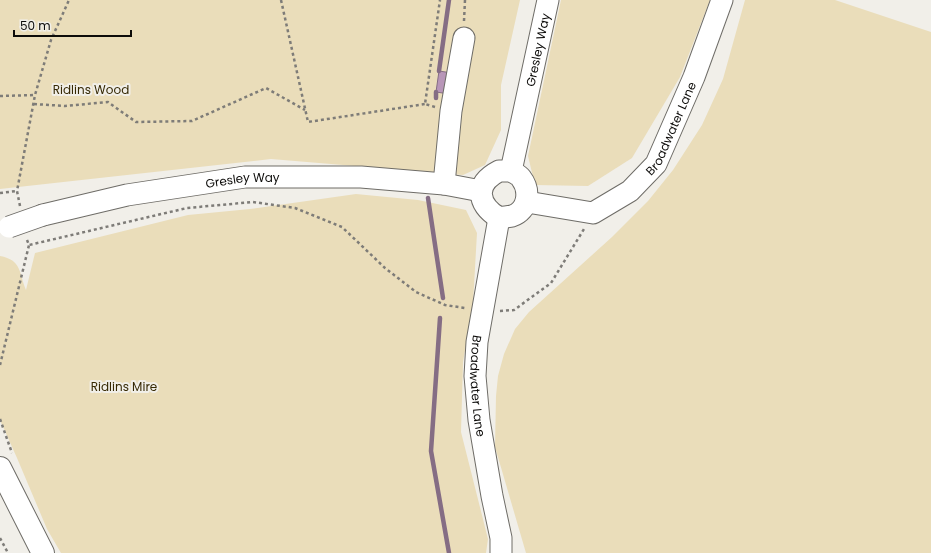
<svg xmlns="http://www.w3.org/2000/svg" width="931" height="553" font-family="Poppins,sans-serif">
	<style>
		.green { fill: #eaddba }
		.water { fill: #b896b8; stroke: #856d84 }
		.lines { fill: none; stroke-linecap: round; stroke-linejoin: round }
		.stream { stroke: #856d84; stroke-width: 4.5 }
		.minor-casing { stroke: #6e6c67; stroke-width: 23 }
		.highway-casing { stroke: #6e6c67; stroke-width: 24 }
		.path { stroke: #7e7c78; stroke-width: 2.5; stroke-dasharray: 3 3; stroke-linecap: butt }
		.minor { stroke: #fff; stroke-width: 21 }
		.highway { stroke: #fff; stroke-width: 22 }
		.minor-bridge-casing { stroke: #6e6c67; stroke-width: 23; stroke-linecap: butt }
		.minor-bridge { stroke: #fff; stroke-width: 21 }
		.labels { text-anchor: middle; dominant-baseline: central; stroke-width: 4; stroke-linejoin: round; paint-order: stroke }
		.street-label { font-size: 12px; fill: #0d0c0a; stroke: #f1efe9 }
		.park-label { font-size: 12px; fill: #362904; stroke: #f1efe9 }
	</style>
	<rect width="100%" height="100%" fill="#f1efe9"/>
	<!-- green -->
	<g class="green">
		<polygon points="0,0 520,0 501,85 501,130 485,165 463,175 271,159 0,189"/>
		<polygon points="561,0 710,0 680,77 632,158 588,186 535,185 528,156"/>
		<polygon points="745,0 835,0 931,32 931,553 526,553 495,447 496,396 498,376 504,354 515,329 529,312 612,237 648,201 673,170 702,125 723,79"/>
		<path d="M356,194L418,200L466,210L477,233L473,303L463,362L461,432L488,539L486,553H61L47,529L17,458L0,420V256C22,260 19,273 26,290L35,253L188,215L250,209Z"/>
	</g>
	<!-- water -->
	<polygon class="water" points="439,71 452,73 449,94 436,92"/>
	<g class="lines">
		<!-- stream -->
		<g class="stream">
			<polyline points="439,71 449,0"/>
			<polyline points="436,98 436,92"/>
			<polyline points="428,198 443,298"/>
			<polyline points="440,318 431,451 449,553"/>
		</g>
		<!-- minor casing -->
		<g class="minor-casing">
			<g id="minor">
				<path d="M499,171H511C514,173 519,175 521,178C531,191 528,211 512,216C508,217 503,217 499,218C477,204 474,184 499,171Z"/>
				<path id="s1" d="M511,171L548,0"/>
				<polyline points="444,184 451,111 464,38"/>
				<path id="s2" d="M527,202L593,213L630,191L656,164L694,77L722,0"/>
				<path id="s3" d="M43,215L127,195L245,177H361L444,184L481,191"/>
				<path id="s4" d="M499,218L477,342L475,376L479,420L492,496L501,538V553"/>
			</g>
		</g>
		<!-- highway casing -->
		<g class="highway-casing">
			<polyline id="highway" points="0,468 43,553"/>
		</g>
		<!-- path -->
		<g class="path">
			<polyline points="281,0 308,122 425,104"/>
			<polyline points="464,21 465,0"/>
			<polyline points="0,96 35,95"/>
			<polyline points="34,104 65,106 108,102 136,122 192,121 266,88 305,110"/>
			<polyline points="435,107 425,104 440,0"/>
			<polyline points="0,193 17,191"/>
			<polyline points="20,206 17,191 35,95 51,40 69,0"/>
			<polyline points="27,240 29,245 187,208 253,202 295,208 342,227 385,268 416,292 445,305 465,308"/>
			<polyline points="500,311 514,310 551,283 584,229"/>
			<polyline points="0,365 29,245"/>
			<polyline points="0,419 12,453"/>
			<polyline points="0,538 8,553"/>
		</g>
		<!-- minor -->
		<use href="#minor" class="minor"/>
		<!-- highway -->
		<use href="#highway" class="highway"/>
		<!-- minor-bridge casing -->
		<g class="minor-bridge-casing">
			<polyline id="minor-bridge" points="9,227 43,215"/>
		</g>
		<!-- minor-bridge -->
		<use href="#minor-bridge" class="minor-bridge"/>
	</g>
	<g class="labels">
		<!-- street labels -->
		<g class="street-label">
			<text stroke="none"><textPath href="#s1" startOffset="124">Gresley Way</textPath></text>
			<text stroke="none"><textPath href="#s2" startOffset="186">Broadwater Lane</textPath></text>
			<text stroke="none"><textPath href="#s3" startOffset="203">Gresley Way</textPath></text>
			<text stroke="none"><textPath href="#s4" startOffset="170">Broadwater Lane</textPath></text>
		</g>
		<!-- park labels -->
		<g class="park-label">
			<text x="91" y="89">Ridlins Wood</text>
			<text x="124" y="386">Ridlins Mire</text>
		</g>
	</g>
	<!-- scale -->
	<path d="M14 30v6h117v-6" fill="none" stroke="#0d0c0a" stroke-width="2"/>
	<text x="20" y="30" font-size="12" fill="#0d0c0a" stroke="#f1efe9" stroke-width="3" paint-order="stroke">50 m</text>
</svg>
